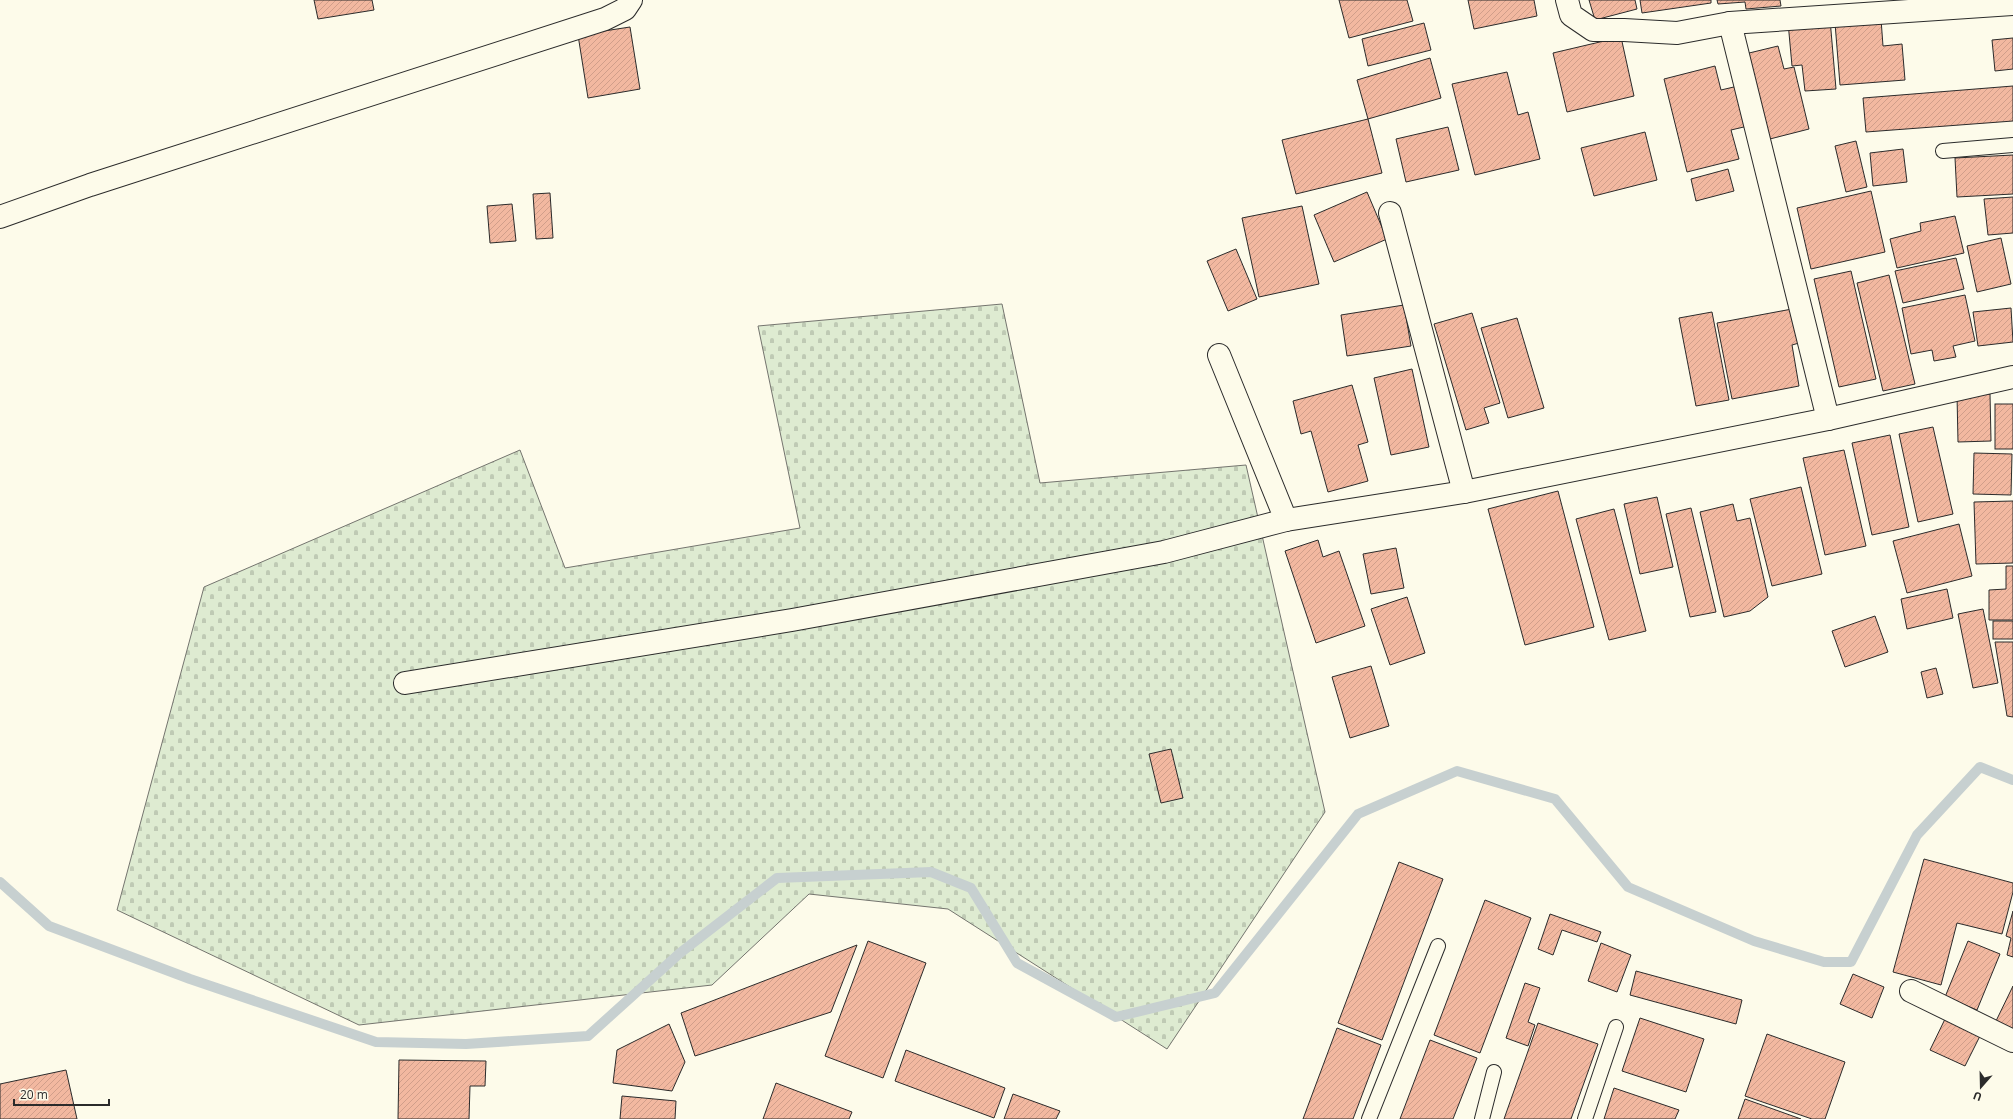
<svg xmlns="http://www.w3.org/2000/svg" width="2013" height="1119" font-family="'Open Sans',sans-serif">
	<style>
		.cemetery { fill: url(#cemetery-stones); stroke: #74746e }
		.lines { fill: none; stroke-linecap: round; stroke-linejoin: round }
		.stream { stroke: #c7d0d0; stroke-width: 10 }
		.building { fill: url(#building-hatch); stroke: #2b2b2b }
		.lane-casing { stroke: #2b2b2b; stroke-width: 16 }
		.street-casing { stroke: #2b2b2b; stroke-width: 24 }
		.lane { stroke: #fdfbea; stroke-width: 14 }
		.street { stroke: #fdfbea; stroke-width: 22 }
	</style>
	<defs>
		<pattern id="cemetery-stones" width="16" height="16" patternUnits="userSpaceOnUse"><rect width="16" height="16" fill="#deebd1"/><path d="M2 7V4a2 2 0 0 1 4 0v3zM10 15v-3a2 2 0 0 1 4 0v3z" fill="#bfcab4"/></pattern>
		<pattern id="building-hatch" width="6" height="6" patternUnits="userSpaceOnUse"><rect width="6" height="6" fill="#f2b8a0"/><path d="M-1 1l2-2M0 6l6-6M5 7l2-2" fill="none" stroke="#d09e8a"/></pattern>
	</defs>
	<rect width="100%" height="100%" fill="#fdfbea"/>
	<!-- cemetery -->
	<polygon class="cemetery" points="1002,304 1040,483 1246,465 1325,812 1167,1049 948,909 809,894 712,985 359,1025 117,910 204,587 520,450 565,568 800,528 758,326"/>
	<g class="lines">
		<!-- stream -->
		<polyline class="stream" points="0,882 49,926 190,979 376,1042 466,1044 588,1036 680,953 777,878 931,872 971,888 1017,963 1116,1017 1215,993 1358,814 1457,771 1555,799 1628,887 1754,941 1824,962 1851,962 1917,835 1980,767 2013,780"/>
	</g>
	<!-- building -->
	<g class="building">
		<polygon points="314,0 372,0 374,10 318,19"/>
		<polygon points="1339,0 1407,0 1413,21 1349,38"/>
		<polygon points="1468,0 1534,0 1537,16 1474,29"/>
		<polygon points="1589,0 1635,0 1637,9 1595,20"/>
		<polygon points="1640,0 1711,0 1711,3 1642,13"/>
		<polygon points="1717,0 1780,0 1781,6 1746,9 1745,2 1718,4"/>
		<polygon points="1830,19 1836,89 1805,91 1802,65 1792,66 1788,22"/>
		<polygon points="1881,19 1883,46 1902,44 1905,80 1840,85 1835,23"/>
		<polygon points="1424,23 1431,50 1368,66 1362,39"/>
		<polygon points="630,27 640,89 588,98 578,35"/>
		<polygon points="1621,37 1634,96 1567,112 1553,53"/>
		<polygon points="2013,38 2013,69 1995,71 1992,40"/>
		<polygon points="1778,46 1784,69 1794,67 1809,129 1766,140 1745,54"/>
		<polygon points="1430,58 1441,98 1368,119 1357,80"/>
		<polygon points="1715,66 1721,90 1738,86 1748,126 1731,130 1739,159 1687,172 1664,79"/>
		<polygon points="1507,72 1518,115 1528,112 1540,159 1475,175 1452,84"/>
		<polygon points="2013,86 2013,121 1866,132 1863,98"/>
		<polygon points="1368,119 1382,173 1296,194 1282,140"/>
		<polygon points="1448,127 1459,170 1406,182 1396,139"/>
		<polygon points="1645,132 1657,180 1594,196 1581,148"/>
		<polygon points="1856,141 1867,187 1846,192 1835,146"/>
		<polygon points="1903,149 1907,182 1873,186 1870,153"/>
		<polygon points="2013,155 2013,194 1957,197 1955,158"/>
		<polygon points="1728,169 1734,191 1696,201 1691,179"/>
		<polygon points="1871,191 1885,252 1811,269 1797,208"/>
		<polygon points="1367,192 1387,239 1334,262 1314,215"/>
		<polygon points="550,193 553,238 536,239 533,194"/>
		<polygon points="2013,197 2013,233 1988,235 1984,199"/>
		<polygon points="512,204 516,241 490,243 487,206"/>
		<polygon points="1302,206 1319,284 1259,297 1242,218"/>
		<polygon points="1955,216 1964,253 1897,268 1890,239 1921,231 1920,223"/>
		<polygon points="2001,238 2011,284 1977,292 1967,246"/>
		<polygon points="1236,249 1257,299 1228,311 1207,261"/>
		<polygon points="1956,258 1964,289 1903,303 1895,271"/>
		<polygon points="1851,271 1876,379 1839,387 1814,279"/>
		<polygon points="1889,275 1915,384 1883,391 1857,283"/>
		<polygon points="1965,295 1975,341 1953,346 1956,357 1934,361 1932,350 1911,354 1902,308"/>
		<polygon points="1404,305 1411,346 1347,356 1341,315"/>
		<polygon points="2011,308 2013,342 1978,346 1973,312"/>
		<polygon points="1792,309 1799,343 1792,345 1799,386 1732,399 1717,323"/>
		<polygon points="1712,312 1729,400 1696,406 1679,318"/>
		<polygon points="1472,313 1500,403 1484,408 1489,423 1466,430 1434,324"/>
		<polygon points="1517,318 1544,408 1508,418 1481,328"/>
		<polygon points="1412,369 1429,447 1391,455 1374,378"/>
		<polygon points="1352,385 1368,442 1358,445 1368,481 1328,492 1311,431 1301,434 1293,401"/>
		<polygon points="1990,394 1991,441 1958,442 1957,395"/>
		<rect x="1995" y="404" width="18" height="45"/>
		<polygon points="1933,427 1953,514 1918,522 1899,434"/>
		<polygon points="1890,435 1909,527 1872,535 1852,443"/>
		<polygon points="1844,450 1866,546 1825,555 1803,458"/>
		<polygon points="1974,453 2012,454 2011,495 1973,494"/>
		<polygon points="1801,487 1822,574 1772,586 1750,499"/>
		<polygon points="1558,491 1594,627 1525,645 1488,509"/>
		<polygon points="1657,497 1673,567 1640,574 1624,504"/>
		<polygon points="2013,501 2013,563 1976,564 1974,502"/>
		<polygon points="1733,504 1737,521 1750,518 1768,597 1750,611 1724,617 1700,512"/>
		<polygon points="1691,508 1716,612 1690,617 1666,514"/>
		<polygon points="1614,509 1646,631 1609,640 1576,519"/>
		<polygon points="1959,524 1972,576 1907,593 1893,541"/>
		<polygon points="1318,540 1323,557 1339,551 1365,626 1316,643 1285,551"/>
		<polygon points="1396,548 1404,588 1371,594 1363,554"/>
		<polygon points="2006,566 2013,566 2013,620 1989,620 1989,590 2006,589"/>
		<polygon points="1947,589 1953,618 1907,629 1901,599"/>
		<polygon points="1407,597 1425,653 1390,665 1371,609"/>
		<polygon points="1983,609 1998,683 1973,688 1958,614"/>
		<polygon points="1875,616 1888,652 1845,667 1832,631"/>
		<rect x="1993" y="621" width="20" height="18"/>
		<polygon points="1995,642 2013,642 2013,717 2007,716"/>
		<polygon points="1371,666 1389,726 1350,738 1332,677"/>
		<polygon points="1936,668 1943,694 1927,698 1921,672"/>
		<polygon points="1171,749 1183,798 1161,803 1149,754"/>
		<polygon points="1924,859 2013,883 2013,892 2002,934 1957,923 1941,985 1893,972"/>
		<polygon points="1399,862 1443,879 1382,1040 1338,1023"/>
		<polygon points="1485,900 1531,918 1480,1053 1434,1035"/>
		<polygon points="2013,911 2013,957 2007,955 2011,938 2006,936"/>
		<polygon points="1550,914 1601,932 1597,942 1562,930 1553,955 1538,949"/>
		<polygon points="868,941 926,963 883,1078 825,1056"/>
		<polygon points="1968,941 2000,954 1977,1010 1945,997"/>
		<polygon points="1601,943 1631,955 1617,992 1588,981"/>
		<polygon points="857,945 831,1012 695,1056 681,1013"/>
		<polygon points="1636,971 1742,1000 1736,1024 1630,995"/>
		<polygon points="1853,974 1884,987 1872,1018 1840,1004"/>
		<polygon points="1525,983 1540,988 1528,1022 1535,1025 1528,1046 1506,1038"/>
		<polygon points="2013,986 2013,1029 1996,1021"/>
		<polygon points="1946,1017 1981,1034 1965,1066 1930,1050"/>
		<polygon points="1640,1018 1704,1039 1686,1092 1622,1071"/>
		<polygon points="1538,1023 1598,1044 1571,1119 1504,1119"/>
		<polygon points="669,1024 685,1062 672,1091 613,1083 617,1050"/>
		<polygon points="1337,1028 1381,1045 1353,1119 1303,1119"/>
		<polygon points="1767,1034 1845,1062 1825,1119 1812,1119 1745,1096"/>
		<polygon points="1430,1040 1477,1058 1453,1119 1400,1119"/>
		<polygon points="906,1050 1005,1088 994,1118 895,1081"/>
		<polygon points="399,1060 486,1061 485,1086 470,1086 469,1119 398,1119"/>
		<polygon points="66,1070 77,1119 0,1119 0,1084"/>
		<polygon points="776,1083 852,1112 849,1119 763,1119"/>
		<polygon points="1614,1088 1679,1110 1675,1119 1604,1119"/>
		<polygon points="1013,1094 1060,1111 1056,1119 1004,1119"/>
		<polygon points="622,1096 676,1101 675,1119 620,1119"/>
		<polygon points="1745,1099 1801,1119 1738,1119"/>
	</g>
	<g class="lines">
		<!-- lane casing -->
		<g class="lane-casing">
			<g id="lane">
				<polyline points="1943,151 2013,145"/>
				<polyline points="1369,1119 1438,946"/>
				<polyline points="1482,1119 1494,1072"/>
				<polyline points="1585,1119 1616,1027"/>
			</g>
		</g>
		<!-- street casing -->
		<g class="street-casing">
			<g id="street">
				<polyline points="1567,0 1571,15 1593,30 1624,30 1677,33 1730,23 2013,4"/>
				<polyline points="1730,23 1828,419"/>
				<polyline points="1390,213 1464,492"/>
				<polyline points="0,217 90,185 605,19 625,9 631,0"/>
				<polyline points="1219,355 1286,520"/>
				<polyline points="405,683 792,620 1164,552 1286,520 1464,492 1828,419 2013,377"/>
				<polyline points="1911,991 2013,1041"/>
			</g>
		</g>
		<!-- lane -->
		<use href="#lane" class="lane"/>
		<!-- street -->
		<use href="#street" class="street"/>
	</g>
	<!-- north arrow -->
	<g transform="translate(1981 1087) rotate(200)" stroke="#fdfbea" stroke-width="3" paint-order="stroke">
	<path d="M0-3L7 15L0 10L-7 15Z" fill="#2b2b2b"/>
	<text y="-6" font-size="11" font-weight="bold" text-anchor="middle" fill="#2b2b2b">U</text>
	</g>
	<!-- scale -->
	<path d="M14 1099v6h95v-6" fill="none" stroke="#2b2b2b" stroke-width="2"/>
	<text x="20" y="1099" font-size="12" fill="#2b2b2b" stroke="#fdfbea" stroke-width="3" paint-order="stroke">20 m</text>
</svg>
